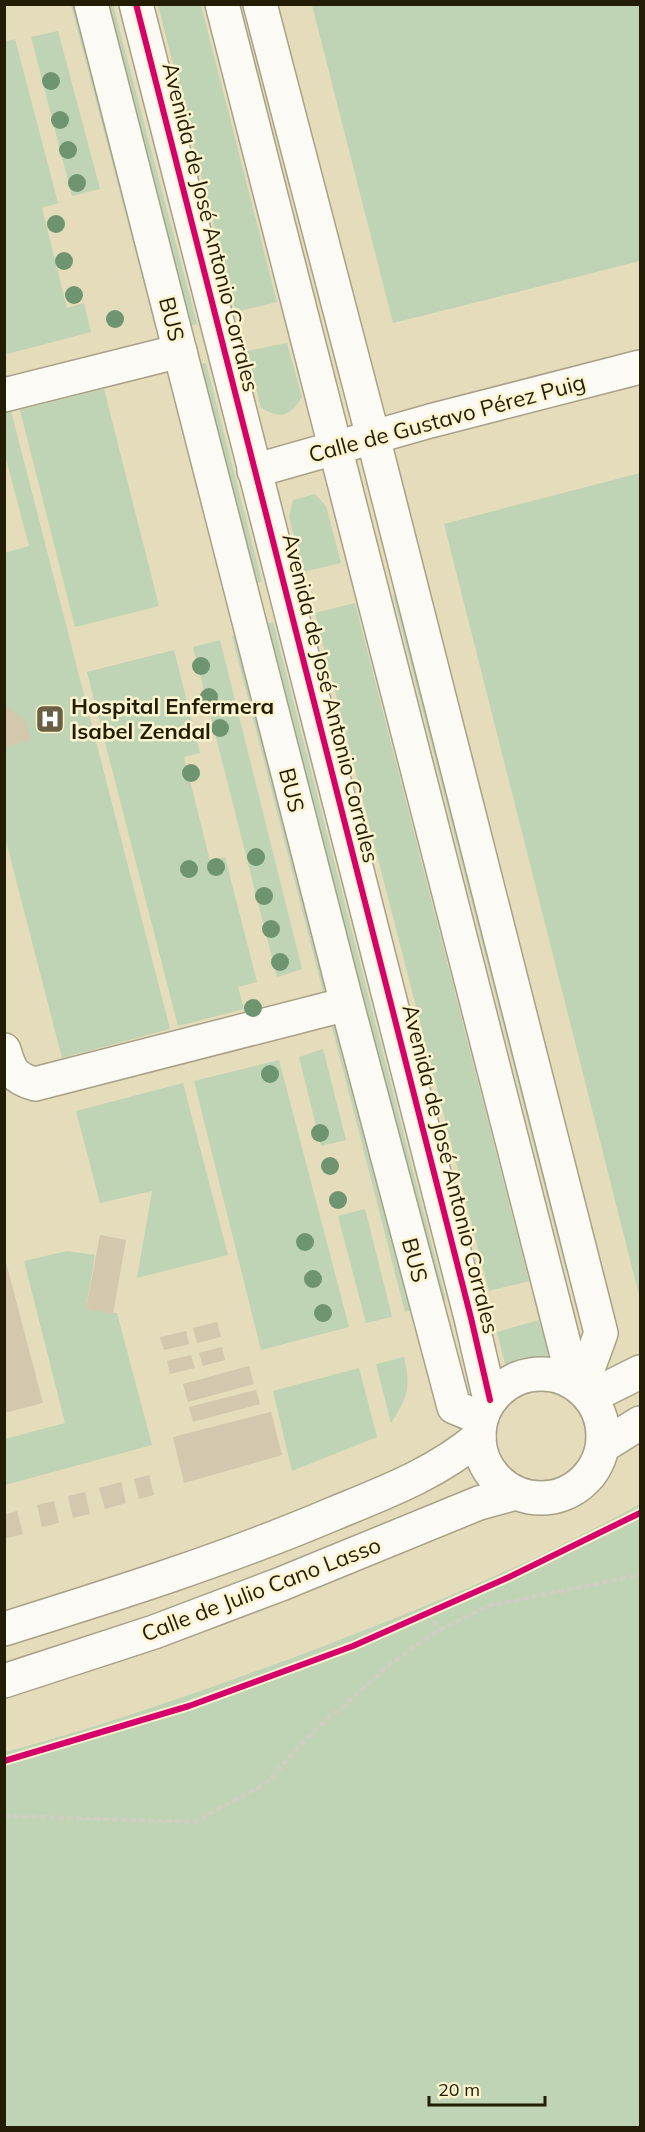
<svg xmlns="http://www.w3.org/2000/svg" width="645" height="2132" font-family="Mulish,sans-serif">
	<style>
		.green { fill: #bfd4b4 }
		.building { fill: #d3c7ad }
		.lines { fill: none; stroke-linecap: round; stroke-linejoin: round }
		.minor-casing { stroke: #a8a187; stroke-width: 36 }
		.path { stroke: #d0cec3; stroke-width: 4; stroke-dasharray: 6 3; stroke-linecap: butt }
		.minor { stroke: #fbfaf5; stroke-width: 33 }
		.cycleway-casing { stroke: #fcf3cf; stroke-width: 10 }
		.cycleway { stroke: #d6006c; stroke-width: 6 }
		.tree { fill: #6e9570 }
		.labels { text-anchor: middle; dominant-baseline: central; stroke-width: 5; stroke-linejoin: round; paint-order: stroke }
		.street-label { font-size: 22px; fill: #231d05; stroke: #fcf3cf }
		.poi-label { font-size: 22px; font-weight: bold; fill: #231d05; stroke: #fcf3cf; text-anchor: start }
	</style>
	<rect width="100%" height="100%" fill="#e4dcba"/>
	<!-- green -->
	<g class="green">
		<polygon points="71,5 82,5 165,325 156,330"/>
		<polygon points="105,5 113,5 197,324 189,326"/>
		<polygon points="158,5 201,5 277,302 236,312"/>
		<polygon points="312,5 640,5 640,261 393,323"/>
		<polygon points="58,31 100,189 72,196 31,37"/>
		<polygon points="15,39 58,203 42,208 67,308 84,303 91,332 7,354 4,342 4,42"/>
		<path d="M287,343L302,397C290,417 281,419 261,408L247,351Z"/>
		<polygon points="206,363 262,582 256,583 199,364"/>
		<polygon points="104,389 159,606 75,627 20,410"/>
		<polygon points="11,411 170,1029 62,1058 5,837 4,553 29,546 5,455 5,413"/>
		<polygon points="640,473 640,1299 444,524"/>
		<polygon points="315,494 326,506 341,563 303,572 289,517 293,500"/>
		<polygon points="401,593 574,1269 566,1271 393,595"/>
		<polygon points="355,603 529,1281 489,1291 315,613"/>
		<polygon points="273,622 446,1300 439,1302 266,624"/>
		<polygon points="246,633 419,1308 405,1312 232,636"/>
		<polygon points="220,640 302,969 277,977 193,647"/>
		<polygon points="174,650 200,753 184,757 210,861 225,857 257,982 238,987 244,1009 178,1026 87,672"/>
		<polygon points="323,1049 346,1140 321,1146 299,1057"/>
		<polygon points="279,1060 349,1327 261,1350 194,1081"/>
		<polygon points="183,1083 228,1255 137,1278 152,1191 100,1203 76,1111"/>
		<polygon points="365,1209 392,1317 366,1323 338,1216"/>
		<polygon points="67,1251 95,1255 86,1309 117,1313 152,1445 5,1485 5,1439 65,1423 24,1261"/>
		<polygon points="539,1320 550,1360 507,1371 497,1332"/>
		<path d="M404,1357C411,1388 408,1396 391,1423L376,1364Z"/>
		<polygon points="359,1368 377,1437 292,1471 273,1391"/>
		<path d="M640,1504V2127H5V1752C103,1726 199,1692 295,1657C412,1613 531,1565 640,1504Z"/>
	</g>
	<!-- building -->
	<g class="building">
		<polygon points="4,705 25,719 31,740 4,747"/>
		<polygon points="100,1235 126,1240 113,1314 86,1309"/>
		<polygon points="4,1255 43,1403 4,1413"/>
		<polygon points="217,1322 221,1337 197,1343 193,1328"/>
		<polygon points="186,1331 189,1344 164,1350 160,1337"/>
		<polygon points="222,1347 225,1360 203,1366 199,1353"/>
		<polygon points="191,1355 195,1368 170,1374 167,1361"/>
		<polygon points="249,1366 254,1384 188,1402 183,1384"/>
		<polygon points="256,1390 260,1404 193,1422 189,1407"/>
		<polygon points="271,1412 282,1455 184,1483 173,1437"/>
		<polygon points="149,1475 154,1495 139,1499 134,1479"/>
		<polygon points="121,1482 126,1503 105,1509 99,1488"/>
		<polygon points="85,1492 90,1514 73,1518 68,1496"/>
		<polygon points="54,1501 59,1523 42,1527 37,1505"/>
		<polygon points="17,1511 23,1534 4,1539 4,1515"/>
	</g>
	<g class="lines">
		<!-- minor casing -->
		<g class="minor-casing">
			<g id="minor">
				<polyline points="91,4 347,1004 454,1407 481,1418"/>
				<polyline points="136,4 471,1318 490,1400"/>
				<polyline points="222,4 574,1383"/>
				<polyline points="260,4 373,437 601,1333 581,1388"/>
				<polyline points="4,395 180,351"/>
				<polyline points="254,471 430,421 640,367"/>
				<path d="M4,1050C10,1071 14,1078 35,1084L347,1004"/>
				<circle cx="541" cy="1436" r="62"/>
				<polyline points="587,1393 606,1389 640,1372"/>
				<polyline points="603,1446 640,1423"/>
				<path d="M4,1629C116,1594 227,1559 335,1513C386,1492 437,1473 479,1437"/>
				<polyline points="4,1681 154,1632 281,1584 479,1503 516,1493"/>
			</g>
		</g>
		<!-- path -->
		<g class="path">
			<polyline points="428,1613 440,1630"/>
			<polyline points="4,1816 195,1822 265,1784 313,1732 391,1664 434,1633 488,1606 640,1575"/>
		</g>
		<!-- minor -->
		<use href="#minor" class="minor"/>
		<!-- cycleway casing -->
		<g class="cycleway-casing">
			<g id="cycleway">
				<polyline points="136,4 471,1318 490,1400"/>
				<polyline points="4,1761 189,1706 353,1646 507,1578 640,1513"/>
			</g>
		</g>
		<!-- cycleway -->
		<use href="#cycleway" class="cycleway"/>
	</g>
	<!-- trees -->
	<g class="tree">
		<circle cx="51" cy="81" r="9"/>
		<circle cx="60" cy="120" r="9"/>
		<circle cx="68" cy="150" r="9"/>
		<circle cx="77" cy="183" r="9"/>
		<circle cx="56" cy="224" r="9"/>
		<circle cx="64" cy="261" r="9"/>
		<circle cx="74" cy="295" r="9"/>
		<circle cx="115" cy="319" r="9"/>
		<circle cx="201" cy="666" r="9"/>
		<circle cx="209" cy="697" r="9"/>
		<circle cx="220" cy="728" r="9"/>
		<circle cx="191" cy="773" r="9"/>
		<circle cx="256" cy="857" r="9"/>
		<circle cx="216" cy="867" r="9"/>
		<circle cx="189" cy="869" r="9"/>
		<circle cx="264" cy="896" r="9"/>
		<circle cx="271" cy="929" r="9"/>
		<circle cx="280" cy="962" r="9"/>
		<circle cx="253" cy="1008" r="9"/>
		<circle cx="270" cy="1074" r="9"/>
		<circle cx="320" cy="1133" r="9"/>
		<circle cx="330" cy="1166" r="9"/>
		<circle cx="338" cy="1200" r="9"/>
		<circle cx="305" cy="1242" r="9"/>
		<circle cx="313" cy="1279" r="9"/>
		<circle cx="323" cy="1313" r="9"/>
	</g>
	<!-- icons -->
	<defs>
		<g id="hospital-square" transform="scale(1.5)"><rect x="-9" y="-9" width="18" height="18" rx="4" fill="#676044" stroke="#fcf3cf"/><path d="M-5-5h3v3.5h4V-5h3V5h-3V1.5h-4V5h-3Z" fill="#fff"/></g>
	</defs>
	<g fill-rule="evenodd">
		<use href="#hospital-square" x="50" y="719"/>
	</g>
	<g class="labels">
		<!-- street labels -->
		<g class="street-label">
			<text transform="translate(211 227) rotate(76)">Avenida de José Antonio Corrales</text>
			<text transform="translate(172 319) rotate(76)">BUS</text>
			<text transform="translate(447 418) rotate(-15)">Calle de Gustavo Pérez Puig</text>
			<text transform="translate(331 698) rotate(76)">Avenida de José Antonio Corrales</text>
			<text transform="translate(292 790) rotate(76)">BUS</text>
			<text transform="translate(451 1169) rotate(76)">Avenida de José Antonio Corrales</text>
			<text transform="translate(415 1260) rotate(75)">BUS</text>
			<text transform="translate(261 1589) rotate(-21)">Calle de Julio Cano Lasso</text>
		</g>
		<!-- poi labels -->
		<g class="poi-label">
			<text x="71" y="706">Hospital Enfermera<tspan x="71" dy="25">Isabel Zendal</tspan></text>
		</g>
	</g>
	<!-- border -->
	<rect width="645" height="2132" fill="none" stroke="#231d05" stroke-width="12"/>
	<!-- scale -->
	<path d="M429 2096v9h116v-9" fill="none" stroke="#231d05" stroke-width="3"/>
	<text x="438" y="2096" font-size="18" fill="#231d05" stroke="#fcf3cf" stroke-width="4.5" paint-order="stroke">20 m</text>
</svg>
